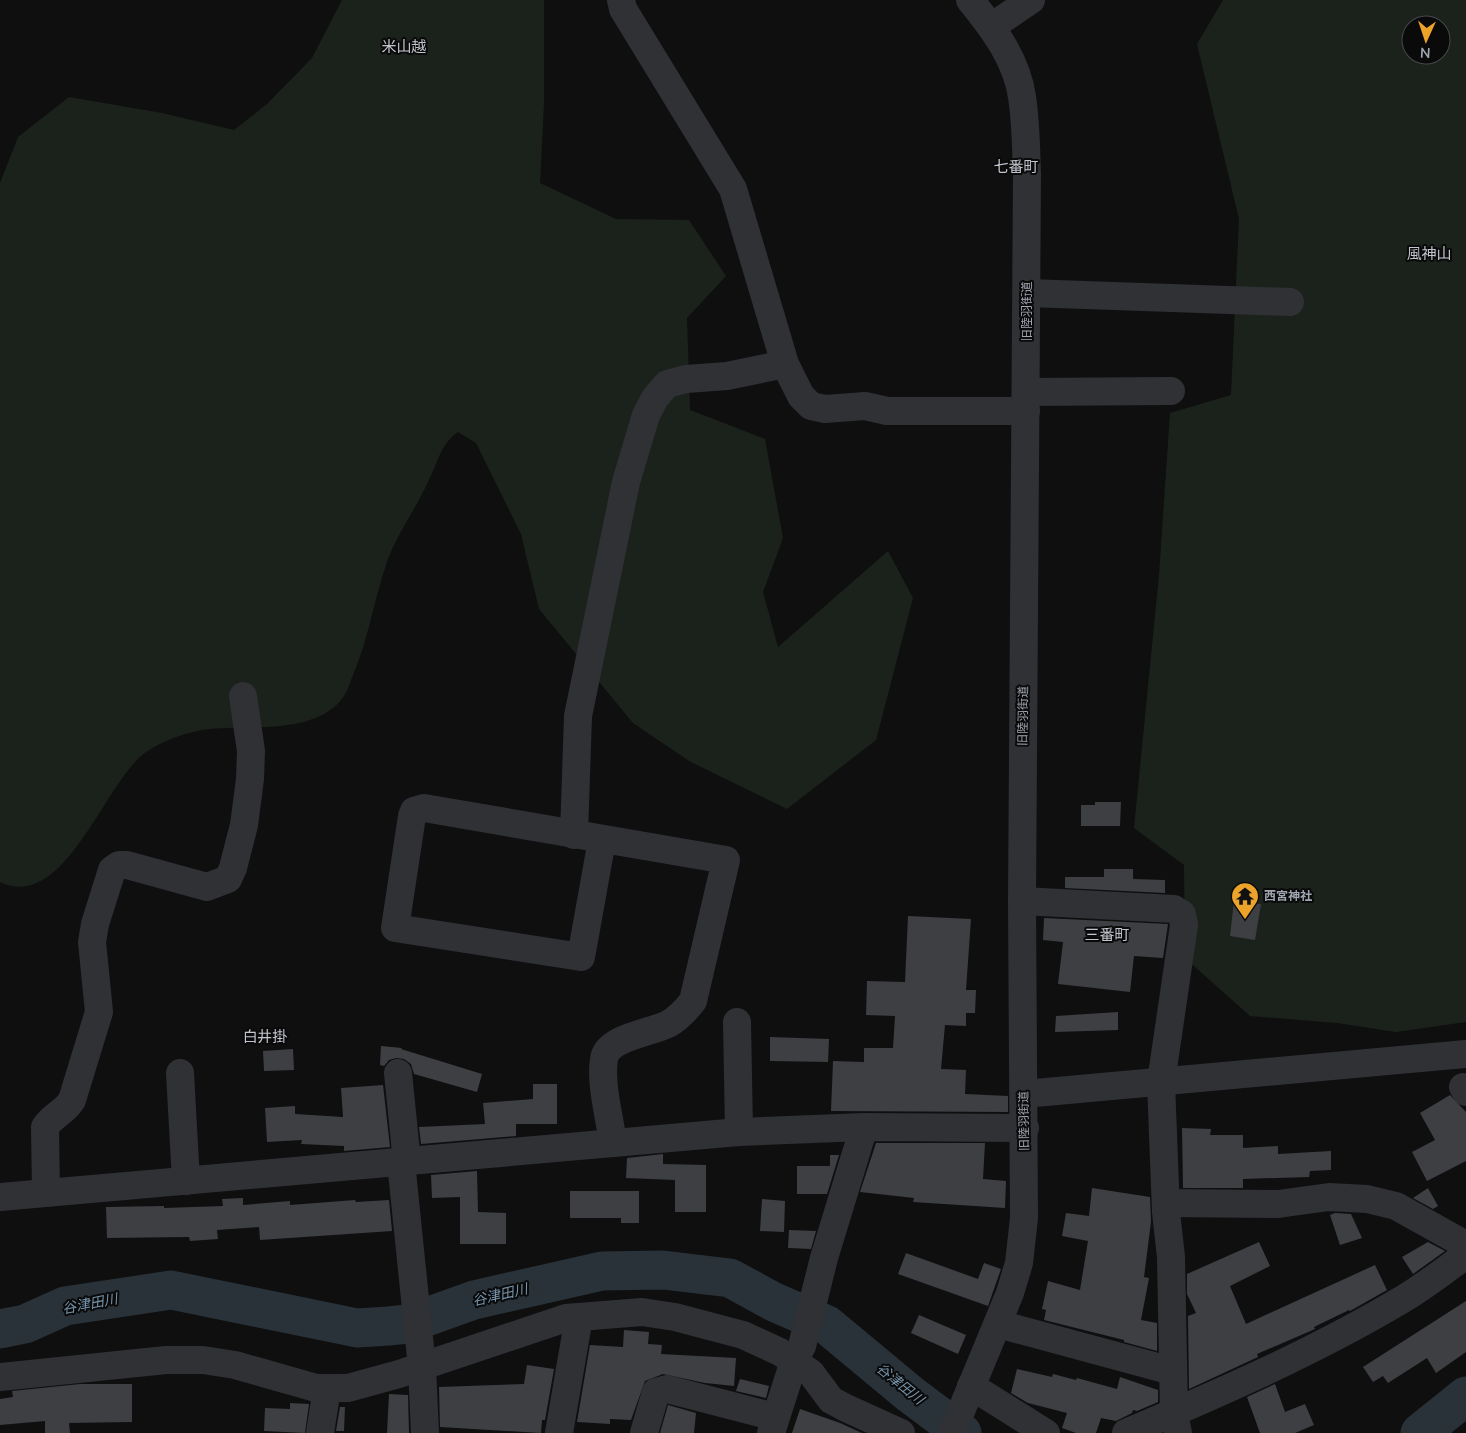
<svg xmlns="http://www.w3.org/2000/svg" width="1466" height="1433" font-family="'Nunito Sans','Noto Sans JP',sans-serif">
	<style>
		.green { fill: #1b221c; fill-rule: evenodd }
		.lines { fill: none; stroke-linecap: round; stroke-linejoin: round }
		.river { stroke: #293238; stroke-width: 39 }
		.building { fill: #3e3f43 }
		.minor { stroke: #303135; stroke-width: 28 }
		.labels { text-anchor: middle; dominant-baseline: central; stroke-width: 4; stroke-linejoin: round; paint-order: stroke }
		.street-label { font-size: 12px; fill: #a0a6b1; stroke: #0a0a0b }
		.poi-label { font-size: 12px; font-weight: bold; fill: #a0a6b1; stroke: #0a0a0b; text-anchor: start }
		.water-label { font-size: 14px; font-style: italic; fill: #7795ac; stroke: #0a0a0b }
		.quarter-label { font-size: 15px; fill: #c1c5cd; stroke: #0a0a0b }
	</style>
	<rect width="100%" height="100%" fill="#0f0f10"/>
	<!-- green -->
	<g class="green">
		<path d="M342,0H544V103L540,183L616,219L689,220L726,276L687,318L690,410L765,439L783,538L763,592L778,647L888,551L913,598L876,740L787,809L689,761L633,723L539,609L521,534L476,443L458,432C441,443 437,464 428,482C416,508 398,533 388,559C374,598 369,638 353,675C350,682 348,690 344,696C318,735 251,725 210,729C190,731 163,740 146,752C104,782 65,913 0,882V183L18,137L69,97L162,113L234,130L267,104L312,58Z"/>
		<path d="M1223,0H1466V1022L1396,1032L1337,1023L1250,1016L1185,958L1184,865L1134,828L1159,575L1170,413L1231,395L1239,219L1197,44ZM1411,25H1441V55H1411Z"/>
	</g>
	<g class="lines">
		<!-- river -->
		<g class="river">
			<polyline points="0,1329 25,1324 65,1306 171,1290 357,1328 389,1326 407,1324 474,1300 602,1271 663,1270 730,1278 774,1302 827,1325 910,1394 962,1433"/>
			<polyline points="1420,1433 1466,1396"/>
		</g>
	</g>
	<!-- building -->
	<g class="building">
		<polygon points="1095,802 1121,802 1120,826 1081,826 1081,805 1095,805"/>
		<polygon points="1104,869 1133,869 1133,879 1165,880 1165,893 1065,888 1065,877 1104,877"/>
		<polygon points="1234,901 1261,904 1255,940 1230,936"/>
		<polygon points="908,916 971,919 966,990 976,990 975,1013 966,1013 966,1026 945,1025 941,1069 966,1070 965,1094 1008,1096 1008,1112 831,1111 833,1061 864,1062 864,1048 893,1048 895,1016 866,1015 867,981 905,982"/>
		<polygon points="1044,918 1168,924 1163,958 1134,956 1130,992 1058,984 1063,942 1043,940"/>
		<polygon points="1118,1012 1118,1030 1055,1032 1056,1016"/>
		<polygon points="770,1037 829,1039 828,1062 770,1061"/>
		<polygon points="381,1046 402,1048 401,1049 482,1074 477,1092 414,1074 411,1064 404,1059 396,1058 389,1060 384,1066 380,1065"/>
		<polygon points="293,1049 294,1070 264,1071 263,1051"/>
		<polygon points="533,1084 557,1084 557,1124 516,1124 516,1136 421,1144 419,1127 485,1124 483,1103 533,1099"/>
		<polygon points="383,1085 390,1147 344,1151 344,1146 301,1144 302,1140 267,1142 265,1108 295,1106 295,1114 343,1117 341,1088"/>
		<polygon points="1450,1095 1466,1112 1466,1161 1427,1181 1412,1152 1435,1140 1420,1113"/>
		<polygon points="1182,1128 1211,1129 1210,1135 1243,1135 1243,1148 1278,1146 1278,1154 1331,1151 1331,1170 1310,1171 1309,1177 1243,1179 1243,1188 1183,1188"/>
		<polygon points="876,1143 985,1143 983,1179 1006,1181 1005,1208 913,1202 914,1198 860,1192"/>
		<polygon points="663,1154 663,1164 706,1165 706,1212 675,1212 675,1180 626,1178 627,1158"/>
		<polygon points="830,1155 839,1155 827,1194 797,1194 797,1166 830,1166"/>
		<polygon points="477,1171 478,1212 506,1213 506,1244 460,1244 460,1197 432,1198 431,1175"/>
		<polygon points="1092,1188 1150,1197 1151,1222 1144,1277 1149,1278 1141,1320 1157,1323 1157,1351 1124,1342 1124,1340 1044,1320 1046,1310 1042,1309 1048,1281 1080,1290 1088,1241 1062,1236 1066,1213 1089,1216"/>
		<polygon points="1428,1188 1438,1206 1433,1209 1413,1198"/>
		<polygon points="570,1191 639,1191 639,1223 621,1223 621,1218 570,1218"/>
		<polygon points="243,1198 243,1205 290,1201 290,1205 355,1200 356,1202 389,1200 392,1231 260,1240 259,1227 217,1230 218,1239 190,1241 189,1237 107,1238 106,1207 164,1206 164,1208 223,1206 222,1199"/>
		<polygon points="762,1199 785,1201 784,1232 760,1231"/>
		<polygon points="1335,1213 1351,1214 1362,1238 1340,1245 1330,1215"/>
		<polygon points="789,1230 816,1231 811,1249 788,1248"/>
		<polygon points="1259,1242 1270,1266 1230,1286 1246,1324 1375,1265 1387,1290 1350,1311 1349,1310 1314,1327 1315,1329 1257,1354 1258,1357 1189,1389 1188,1316 1196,1313 1187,1294 1187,1274"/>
		<polygon points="1428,1242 1445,1251 1413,1274 1402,1257"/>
		<polygon points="906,1253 978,1279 984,1263 1001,1269 988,1306 898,1274"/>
		<polygon points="1466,1301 1466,1352 1436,1373 1427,1358 1388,1383 1383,1376 1373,1382 1363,1367"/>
		<polygon points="919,1315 966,1335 958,1354 911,1333"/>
		<polygon points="624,1330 649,1332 648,1344 662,1345 661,1354 736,1358 734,1386 705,1383 663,1374 645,1381 631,1420 610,1419 610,1424 577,1422 590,1345 623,1347"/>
		<polygon points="527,1365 554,1369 545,1420 542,1420 541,1433 440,1427 439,1387 524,1384"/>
		<polygon points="1017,1369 1052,1377 1053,1374 1076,1380 1077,1378 1117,1389 1120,1377 1158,1390 1158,1402 1137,1411 1133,1410 1132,1413 1116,1421 1101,1418 1096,1433 1076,1433 1062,1428 1067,1413 1028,1403 1011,1393"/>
		<polygon points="740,1379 769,1386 766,1398 736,1391"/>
		<polygon points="80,1384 132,1384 132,1422 69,1423 70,1433 45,1433 45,1421 0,1425 0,1399 13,1397 12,1391"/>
		<polygon points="1275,1384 1285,1412 1305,1404 1314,1425 1295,1433 1260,1433 1247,1397"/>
		<polygon points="389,1394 408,1395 409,1433 387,1433"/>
		<polygon points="290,1403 309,1404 305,1433 264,1431 265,1408 290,1409"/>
		<polygon points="668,1405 696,1413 694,1433 660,1433"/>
		<polygon points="340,1407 345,1407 344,1431 336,1431"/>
		<polygon points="800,1409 840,1423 862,1433 792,1433"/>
	</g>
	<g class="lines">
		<!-- minor -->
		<g class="minor">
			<polyline points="621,0 623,9 733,189 785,364 801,396 811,406 825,409 865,406 887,411 1026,411"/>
			<polyline points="991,27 1031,0"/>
			<polyline points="1027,293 1290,302"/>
			<polyline points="1026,392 1171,391"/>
			<polyline points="574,835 578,716 626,482 646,415 655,398 667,384 686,379 727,376 785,364"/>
			<path d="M602,840L581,957L395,928L412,816L414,811L424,808L726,860L693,1001C686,1010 679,1018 668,1024C651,1033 607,1037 604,1059C600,1084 610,1119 613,1143"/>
			<polyline points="1022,901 1174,909 1182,914 1184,925 1161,1082 1166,1212 1171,1257 1174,1413 1178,1433"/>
			<polyline points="737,1022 739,1132"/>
			<polyline points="180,1073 186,1181"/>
			<polyline points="398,1073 407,1162"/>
			<polyline points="1463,1087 1466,1092"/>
			<polyline points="1024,1094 1466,1054"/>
			<polyline points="401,1162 422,1367 425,1433"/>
			<path d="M46,1193L45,1127C53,1115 65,1112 72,1100L99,1012L92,942L95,924L112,870L119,865H127L207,887L228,879L233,868L244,825L250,779L251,751L243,696"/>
			<polyline points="0,1197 739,1132 864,1127 1025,1128"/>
			<polyline points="1166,1203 1278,1204 1329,1197 1367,1199 1396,1206 1466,1245"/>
			<polyline points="998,1324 1172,1371"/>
			<polyline points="0,1377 166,1360 203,1360 235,1365 316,1388 348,1388 399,1374 566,1318 642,1312 675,1317 743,1335 780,1352 811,1373 831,1400 846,1408 901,1433"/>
			<polyline points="971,1386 1046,1433"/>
			<polyline points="320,1433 327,1388"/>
			<polyline points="559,1433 579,1317"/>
			<polyline points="644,1433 656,1392 667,1389 775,1417"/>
			<polyline points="771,1433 794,1361 802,1346 824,1258 864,1127"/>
			<path d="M952,1433L1010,1293L1019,1263L1024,1218L1022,901L1027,174C1026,149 1026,122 1022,97C1017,60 993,28 970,0"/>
			<path d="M1126,1433C1220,1393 1316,1351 1403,1299C1425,1286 1445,1270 1466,1255"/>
		</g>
	</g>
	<!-- icons -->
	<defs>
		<g id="temple-pin" transform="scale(1.4375)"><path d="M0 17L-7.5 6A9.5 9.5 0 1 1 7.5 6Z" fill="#eca32a" stroke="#0a0a0b"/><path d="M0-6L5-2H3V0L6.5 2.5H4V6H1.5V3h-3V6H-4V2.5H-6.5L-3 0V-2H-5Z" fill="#111"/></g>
	</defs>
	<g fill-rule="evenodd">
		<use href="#temple-pin" x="1245" y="896"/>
	</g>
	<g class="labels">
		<!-- street labels -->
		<g class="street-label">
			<text transform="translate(1027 311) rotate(-90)">旧陸羽街道</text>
			<text transform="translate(1023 716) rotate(-89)">旧陸羽街道</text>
			<text transform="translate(1024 1121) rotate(-91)">旧陸羽街道</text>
		</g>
		<!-- poi labels -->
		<g class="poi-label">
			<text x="1264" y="896">西宮神社</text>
		</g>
		<!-- water labels -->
		<g class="water-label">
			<text transform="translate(500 1295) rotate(-13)">谷津田川</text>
			<text transform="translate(90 1304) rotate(-11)">谷津田川</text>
			<text transform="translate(900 1384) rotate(39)">谷津田川</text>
		</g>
		<!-- quarter labels -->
		<g class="quarter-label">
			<text x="404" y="47">米山越</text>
			<text x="1016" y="167">七番町</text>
			<text x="1429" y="254">風神山</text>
			<text x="1107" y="935">三番町</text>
			<text x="265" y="1037">白井掛</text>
		</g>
	</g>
	<!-- north arrow -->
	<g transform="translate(1426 40) rotate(183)"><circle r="24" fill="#0a0a0b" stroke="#46484d"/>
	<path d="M0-4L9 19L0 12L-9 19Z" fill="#eca32a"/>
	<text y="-8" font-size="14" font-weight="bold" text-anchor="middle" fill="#a0a6b1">N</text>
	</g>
</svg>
